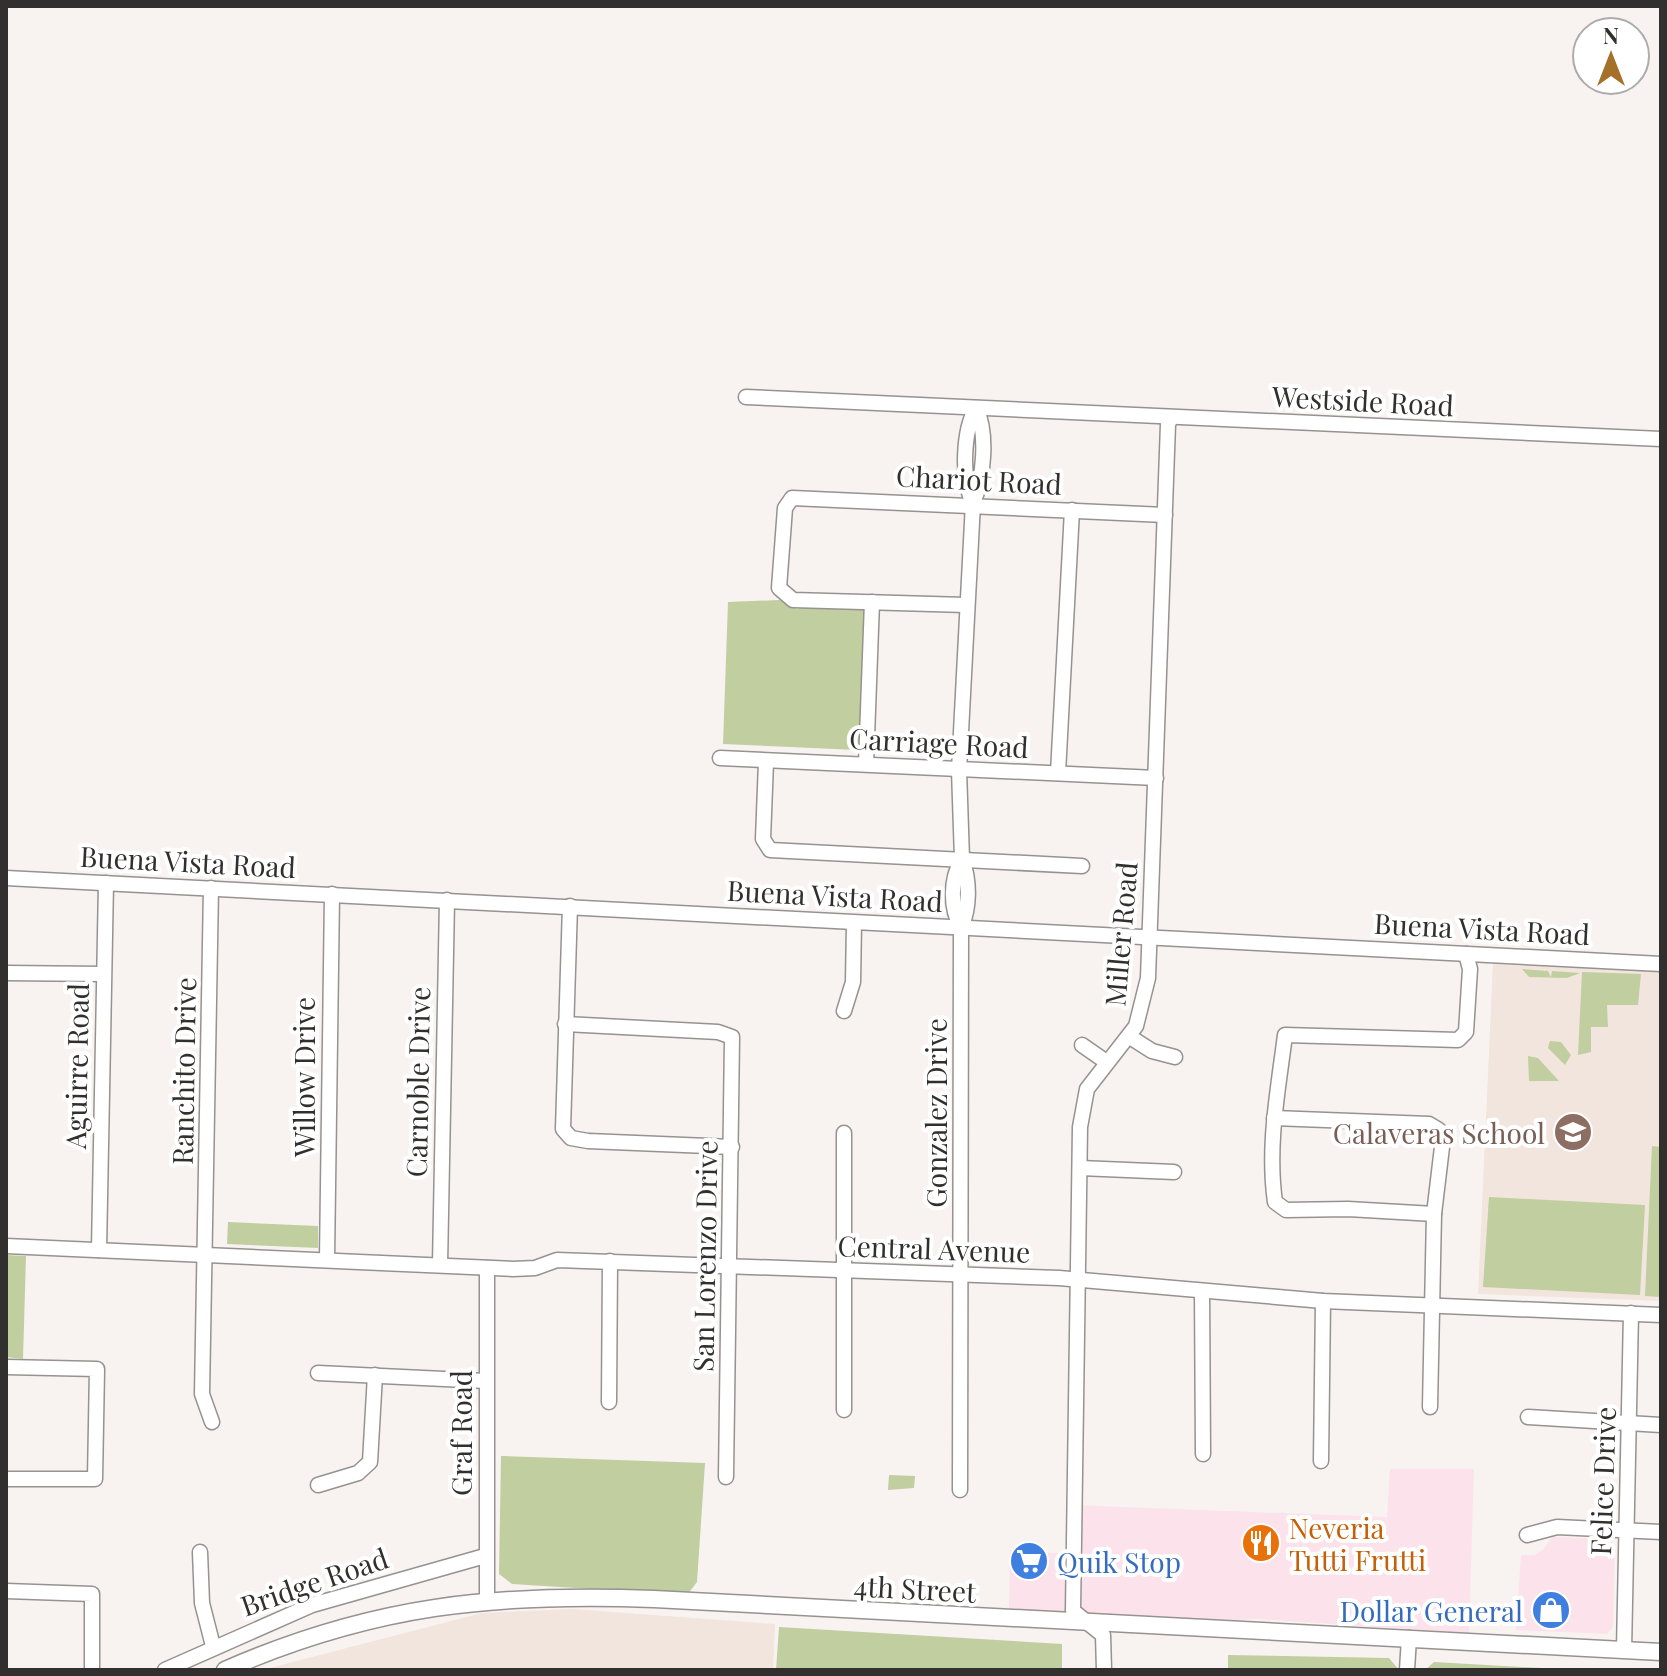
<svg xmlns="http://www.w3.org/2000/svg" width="1667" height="1676" font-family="'Playfair Display',serif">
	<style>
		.commercial { fill: #fce2ea }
		.built { fill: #f1e5dd }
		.green { fill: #c1ce9f }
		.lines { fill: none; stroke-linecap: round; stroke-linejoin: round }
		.minor-casing { stroke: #96928f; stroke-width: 17 }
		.major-casing { stroke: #96928f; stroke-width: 19 }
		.minor { stroke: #fff; stroke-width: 14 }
		.major { stroke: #fff; stroke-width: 16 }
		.labels { text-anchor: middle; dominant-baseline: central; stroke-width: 8; stroke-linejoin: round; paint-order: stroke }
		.street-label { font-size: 28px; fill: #31302e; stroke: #fff }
		.education-label { font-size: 28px; fill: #785e54; stroke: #fff; text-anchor: end }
		.food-label { font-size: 28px; fill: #c56008; stroke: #fff; text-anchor: start }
		.shop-label { font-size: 28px; fill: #366cbe; stroke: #fff; text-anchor: start }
	</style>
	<rect width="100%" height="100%" fill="#f8f3f0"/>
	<!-- commercial -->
	<g class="commercial">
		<polygon points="1390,1469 1474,1469 1469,1633 1257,1619 1224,1621 1009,1609 1010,1550 1070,1554 1071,1505 1387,1517"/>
		<polygon points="1552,1537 1609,1539 1615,1545 1613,1627 1607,1634 1516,1630 1521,1555 1534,1555 1543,1550"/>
	</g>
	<!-- built -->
	<g class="built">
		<polygon points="1493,964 1661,971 1661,1301 1478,1294"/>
		<polygon points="573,1609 775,1624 773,1670 262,1670 482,1613"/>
	</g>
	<!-- green -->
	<g class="green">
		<polygon points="780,600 797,609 820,603 868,605 862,746 857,750 723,744 728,602"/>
		<polygon points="1522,969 1548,971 1551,977 1552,971 1580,973 1567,978 1529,977"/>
		<polygon points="1582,972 1641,974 1638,1005 1607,1005 1608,1027 1591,1027 1591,1052 1578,1055"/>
		<polygon points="1550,1041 1561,1042 1571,1055 1565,1065 1548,1048"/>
		<polygon points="1528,1056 1538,1058 1559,1081 1529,1081"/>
		<polygon points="1652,1146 1661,1147 1661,1297 1645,1296"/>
		<polygon points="1489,1197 1645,1205 1640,1295 1483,1287"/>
		<polygon points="228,1222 318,1226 318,1248 227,1244"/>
		<polygon points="6,1255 26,1256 23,1359 6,1357"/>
		<polygon points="501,1456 705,1463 697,1582 687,1595 512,1584 499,1574"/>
		<polygon points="889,1475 915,1476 914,1488 888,1490"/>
		<polygon points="779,1627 1062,1644 1062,1670 776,1670"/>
		<polygon points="1228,1655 1389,1658 1399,1670 1228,1670"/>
		<polygon points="1434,1662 1576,1670 1425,1670"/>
	</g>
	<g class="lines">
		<!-- minor casing -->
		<g class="minor-casing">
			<g id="minor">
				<polyline points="746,397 1661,439"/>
				<path d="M976,408C988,433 984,478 973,503C961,479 963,431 976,408Z"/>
				<polyline points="966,605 793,600 779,588 785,508 792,498 1165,515"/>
				<polyline points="720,758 1156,778"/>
				<polyline points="766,762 763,839 770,850 1082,866"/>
				<polyline points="866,764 872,602"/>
				<polyline points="1058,773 1072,510"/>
				<polyline points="962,859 959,770 973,503"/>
				<polyline points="6,878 1661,964"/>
				<polyline points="211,888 202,1394 212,1422"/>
				<polyline points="570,906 563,1129 571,1138 588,1141 732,1147"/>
				<polyline points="6,973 103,974"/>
				<polyline points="844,1011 853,982 854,923"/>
				<polyline points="565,1024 718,1032 732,1037 726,1477"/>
				<polyline points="1130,1037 1152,1051 1175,1057"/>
				<polyline points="1082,1045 1105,1061"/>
				<polyline points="1274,1118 1429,1124 1439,1130 1442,1147 1434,1214 1430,1407"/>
				<polyline points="1080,1168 1174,1172"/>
				<path d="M1434,1214L1348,1209L1286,1210L1275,1202C1267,1146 1278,1091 1285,1035L1458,1040L1466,1032L1470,969L1466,954"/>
				<polyline points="6,1246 513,1269 535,1268 557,1260 1059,1278 1323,1301 1661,1315"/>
				<polyline points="99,1250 106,883"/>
				<polyline points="327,1260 332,894"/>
				<polyline points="440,1265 447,900"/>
				<polyline points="487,1268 487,1599"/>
				<polyline points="1202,1291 1203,1454"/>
				<polyline points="6,1367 97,1369 95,1479 6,1479"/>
				<polyline points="318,1373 486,1381"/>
				<polyline points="609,1402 610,1261"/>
				<polyline points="844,1410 844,1133"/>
				<polyline points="1528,1417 1661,1425"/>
				<polyline points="1321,1461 1323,1301"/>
				<polyline points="318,1485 358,1473 370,1462 375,1375"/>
				<path d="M960,1490L961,928C970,907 970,881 962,859C950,880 950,907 961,928"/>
				<polyline points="1527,1535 1557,1527 1661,1532"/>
				<polyline points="200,1552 202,1603 213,1646"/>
				<polyline points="6,1591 92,1594 92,1670"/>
				<polyline points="1624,1650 1631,1313"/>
				<polyline points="165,1670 312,1605 485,1556"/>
				<polyline points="1104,1670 1103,1635 1073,1611 1080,1127 1087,1089 1136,1026 1148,978 1168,424 1171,418"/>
				<polyline points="1407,1670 1409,1638"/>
			</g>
		</g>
		<!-- major casing -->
		<g class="major-casing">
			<path id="major" d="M225,1670C373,1605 495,1593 654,1599L1661,1652"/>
		</g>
		<!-- minor -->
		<use href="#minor" class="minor"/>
		<!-- major -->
		<use href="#major" class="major"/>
	</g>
	<!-- icons -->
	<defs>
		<g id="school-disc" transform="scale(2)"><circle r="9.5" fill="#8d6e63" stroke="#fff"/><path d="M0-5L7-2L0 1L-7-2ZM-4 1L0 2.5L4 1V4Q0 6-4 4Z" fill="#fff"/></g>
		<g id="restaurant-disc" transform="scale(2)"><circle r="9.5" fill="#e8710a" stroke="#fff"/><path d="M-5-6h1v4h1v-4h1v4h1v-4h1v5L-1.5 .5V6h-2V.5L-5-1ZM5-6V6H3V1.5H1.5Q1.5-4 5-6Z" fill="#fff"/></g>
		<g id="supermarket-disc" transform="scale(2)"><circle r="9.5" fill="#3f7fe0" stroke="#fff"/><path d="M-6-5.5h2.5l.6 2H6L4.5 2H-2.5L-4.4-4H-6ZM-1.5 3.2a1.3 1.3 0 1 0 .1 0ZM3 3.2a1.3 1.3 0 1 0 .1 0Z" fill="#fff"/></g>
		<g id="shop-disc" transform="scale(2)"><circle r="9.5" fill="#3f7fe0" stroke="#fff"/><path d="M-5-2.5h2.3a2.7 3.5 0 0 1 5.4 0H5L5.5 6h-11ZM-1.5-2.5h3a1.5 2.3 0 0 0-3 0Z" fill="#fff"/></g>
	</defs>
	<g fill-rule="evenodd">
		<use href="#school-disc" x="1573" y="1132"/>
		<use href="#restaurant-disc" x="1261" y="1543"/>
		<use href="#supermarket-disc" x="1029" y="1561"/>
		<use href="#shop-disc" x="1551" y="1610"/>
	</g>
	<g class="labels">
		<!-- street labels -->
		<g class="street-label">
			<text transform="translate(1363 400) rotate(3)">Westside Road</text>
			<text transform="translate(979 479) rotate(3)">Chariot Road</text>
			<text transform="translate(939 742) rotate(3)">Carriage Road</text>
			<text transform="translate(188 861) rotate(3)">Buena Vista Road</text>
			<text transform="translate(835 895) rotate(3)">Buena Vista Road</text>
			<text transform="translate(1482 928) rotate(3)">Buena Vista Road</text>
			<text transform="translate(1120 934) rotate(-85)">Miller Road</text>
			<text transform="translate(76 1066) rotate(-89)">Aguirre Road</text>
			<text transform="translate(183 1071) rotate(-89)">Ranchito Drive</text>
			<text transform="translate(303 1077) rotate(-90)">Willow Drive</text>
			<text transform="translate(417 1082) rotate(-89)">Carnoble Drive</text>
			<text transform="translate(935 1113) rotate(-90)">Gonzalez Drive</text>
			<text transform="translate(934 1248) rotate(2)">Central Avenue</text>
			<text transform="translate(704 1256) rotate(-89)">San Lorenzo Drive</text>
			<text transform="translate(460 1433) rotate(-90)">Graf Road</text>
			<text transform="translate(1602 1481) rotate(-88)">Felice Drive</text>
			<text transform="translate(314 1581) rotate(-19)">Bridge Road</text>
			<text transform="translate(915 1588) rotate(3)">4th Street</text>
		</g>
		<!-- education labels -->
		<g class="education-label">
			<text x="1545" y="1132">Calaveras School</text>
		</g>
		<!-- food labels -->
		<g class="food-label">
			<text x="1289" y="1527">Neveria<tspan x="1289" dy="32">Tutti Frutti</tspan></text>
		</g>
		<!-- shop labels -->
		<g class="shop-label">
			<text x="1057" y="1561">Quik Stop</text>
			<text x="1523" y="1610" text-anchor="end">Dollar General</text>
		</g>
	</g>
	<!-- border -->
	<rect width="1667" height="1676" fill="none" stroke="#31302e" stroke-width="16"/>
	<!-- north arrow -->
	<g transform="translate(1611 56)"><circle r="38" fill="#ffffff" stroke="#adacab" stroke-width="2"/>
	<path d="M0-6L14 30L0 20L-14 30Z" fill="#a57029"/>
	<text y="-12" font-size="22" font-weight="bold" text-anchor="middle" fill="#31302e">N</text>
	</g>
</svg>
